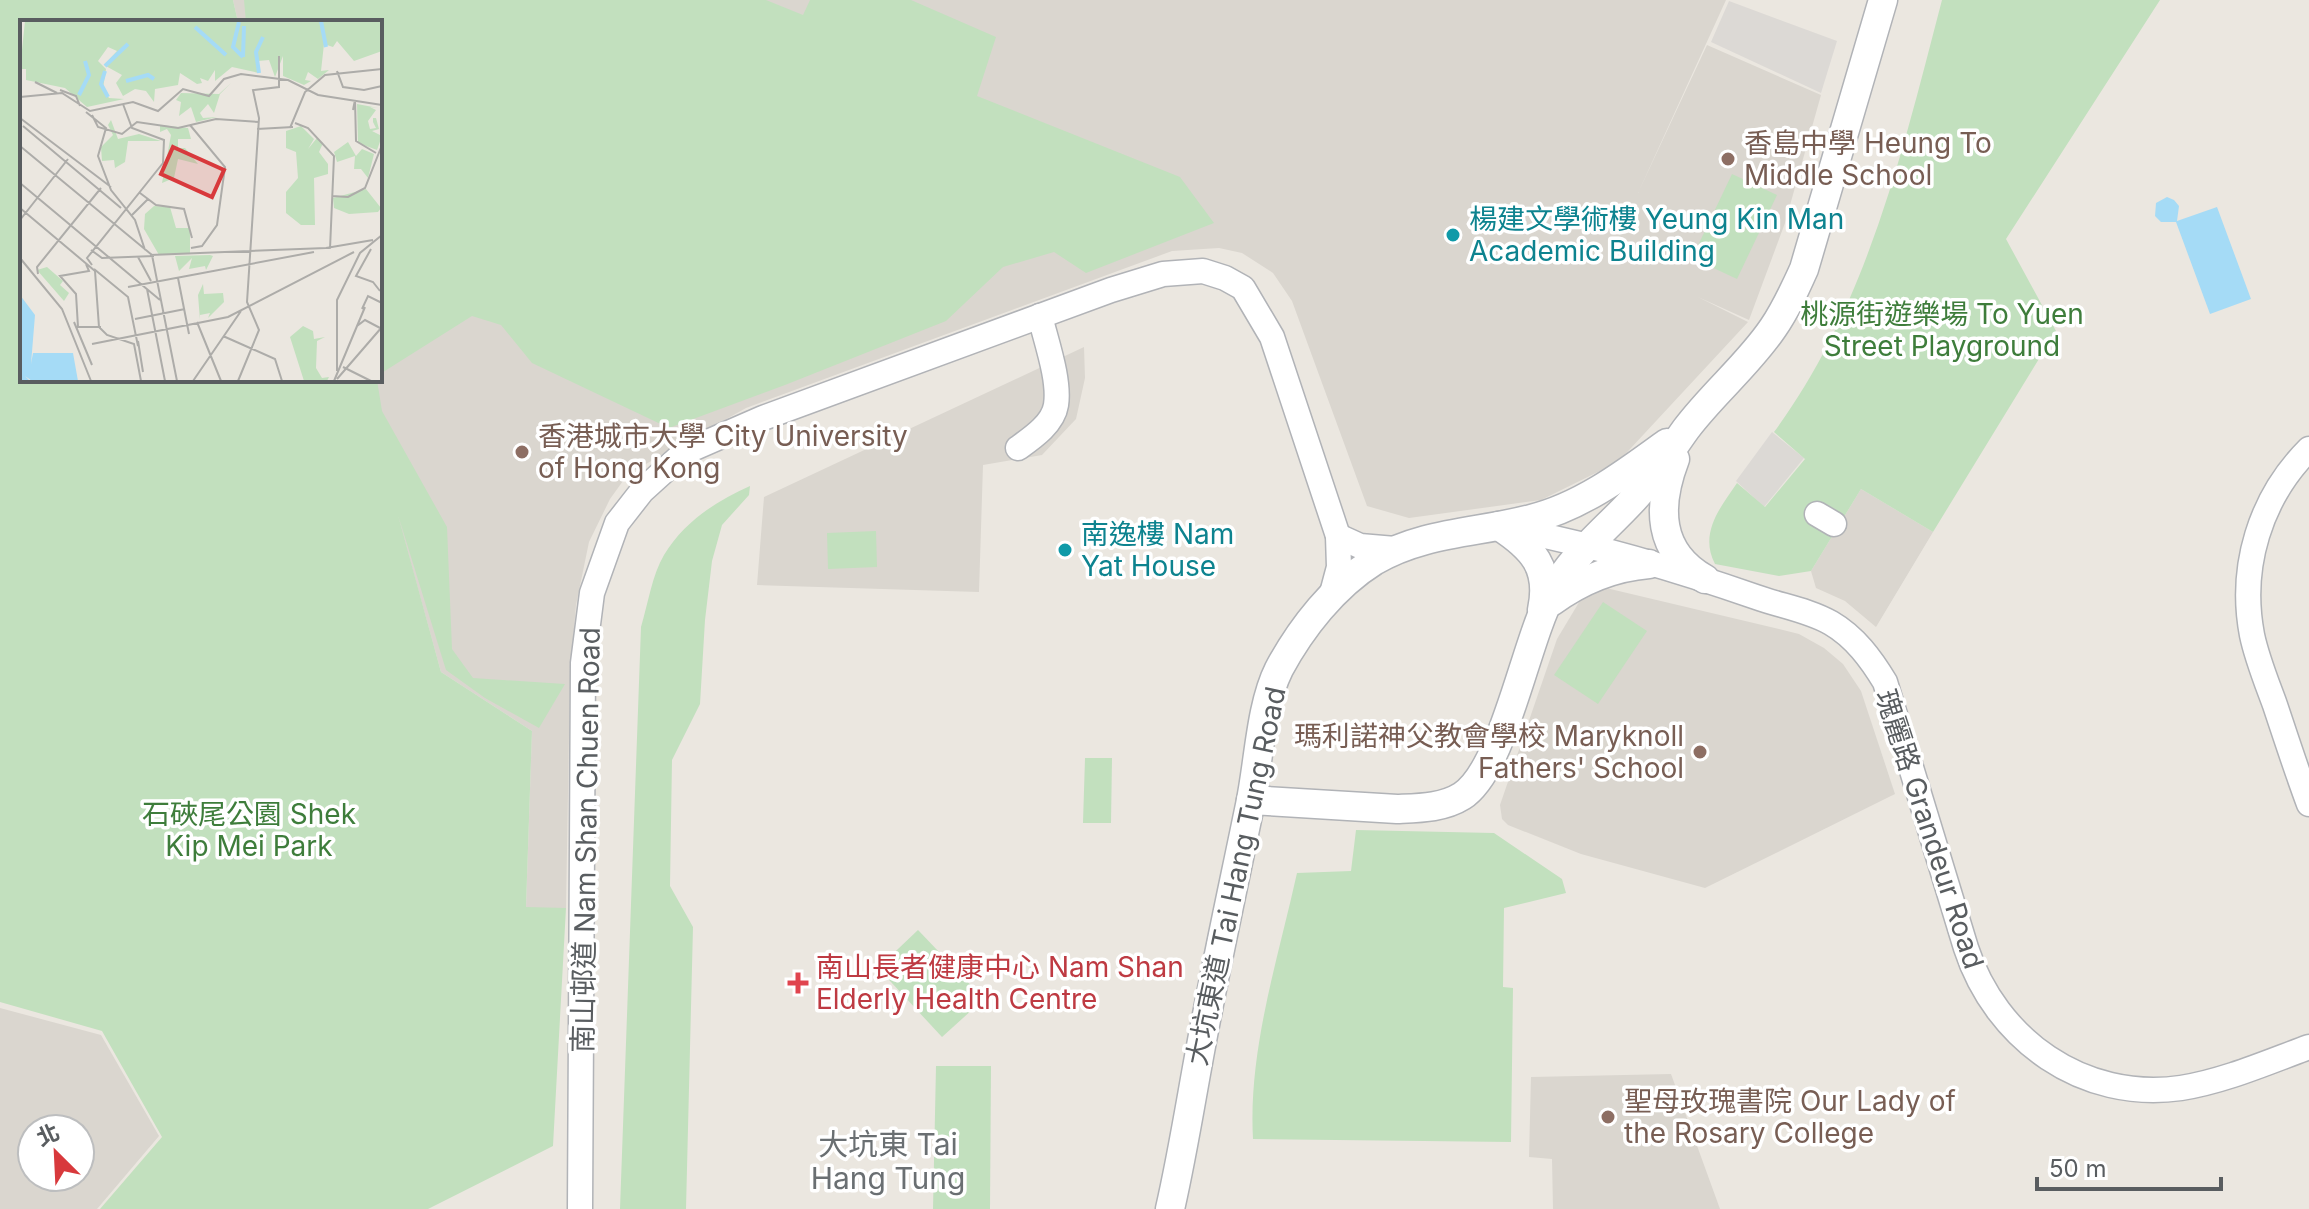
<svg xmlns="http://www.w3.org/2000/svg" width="2309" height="1209" font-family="Inter,'Noto Sans TC',sans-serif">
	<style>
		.industrial { fill: #dcd9d5 }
		.education { fill: #dad6cf; fill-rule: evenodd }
		.green { fill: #c2e0be }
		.water { fill: #a5dbf6 }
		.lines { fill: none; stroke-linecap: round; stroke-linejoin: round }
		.minor-casing { stroke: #b1b3b7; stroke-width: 27 }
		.tertiary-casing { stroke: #b1b3b7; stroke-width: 31 }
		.minor { stroke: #fff; stroke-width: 24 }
		.tertiary { stroke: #fff; stroke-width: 28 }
		.education-dot { fill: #8d6e63; stroke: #fff; stroke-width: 3 }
		.culture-dot { fill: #0f9aa8; stroke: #fff; stroke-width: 3 }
		.health-dot { fill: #e0444e; stroke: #fff; stroke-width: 3 }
		.labels { text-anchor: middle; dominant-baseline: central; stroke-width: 7; stroke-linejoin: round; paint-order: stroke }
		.education-label { font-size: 28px; fill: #785e54; stroke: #fff; text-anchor: start }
		.culture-label { font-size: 28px; fill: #0d838f; stroke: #fff; text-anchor: start }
		.park-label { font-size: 28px; fill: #3e7d3b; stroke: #fff }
		.street-label { font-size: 28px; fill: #595d60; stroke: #fff }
		.health-label { font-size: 28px; fill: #be3a42; stroke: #fff; text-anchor: start }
		.neighbourhood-label { font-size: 30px; fill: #6a6f72; stroke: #fff }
		.inset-river { fill: none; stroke: #a5dbf6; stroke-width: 4 }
		.inset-road { fill: none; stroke: #adaca9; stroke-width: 2 }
		.view { fill: #d8393c; fill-opacity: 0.15; stroke: #d8393c; stroke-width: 4 }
		.inset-edge { fill: none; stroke: #595d60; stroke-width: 4 }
	</style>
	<rect width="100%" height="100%" fill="#ebe7e0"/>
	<!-- industrial -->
	<g class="industrial">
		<polygon points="1729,1 1837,41 1821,93 1711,42"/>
		<polygon points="1772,432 1804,458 1764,507 1736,481"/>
	</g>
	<!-- education -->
	<g class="education">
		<polygon points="233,0 1726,0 1638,193 1707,45 1821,95 1785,223 1749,320 1698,297 1748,322 1618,462 1541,500 1409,518 1367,506 1292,301 1273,273 1242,253 1219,248 1172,251 746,408 628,474 610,499 589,542 576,605 570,677 566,908 526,908 532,731 441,672 374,430 352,380 380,380 380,22 238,22"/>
		<polygon points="1084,347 1085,378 1076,419 1042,455 983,465 979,592 757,585 764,497"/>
		<polygon points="1861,489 1933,532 1876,627 1845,601 1816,588 1811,571"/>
		<polygon points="1606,588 1783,630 1799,634 1824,648 1843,664 1861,691 1895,794 1705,888 1581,854 1508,825 1502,819 1500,805 1557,639 1581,599 1587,594"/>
		<path d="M0,1008L101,1035L159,1136L97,1209H0ZM32,1129H80V1177H32Z"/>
		<polygon points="1671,1074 1720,1209 1553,1209 1552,1159 1529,1157 1531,1077"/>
	</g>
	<!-- green -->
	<g class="green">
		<polygon points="0,0 233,0 238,22 22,22 22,380 377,380 382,411 447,527 452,649 473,678 565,684 539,728 485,698 446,670 398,515 441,672 532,731 526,907 566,908 553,1146 428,1209 100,1209 162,1137 102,1031 0,1002"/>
		<polygon points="244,0 766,0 803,15 810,0 911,0 996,37 977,96 1180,177 1214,223 1086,273 1054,252 1003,267 946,321 785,385 669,428 532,363 501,325 472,316 380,374 380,22 246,22"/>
		<path d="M1942,0H2160L2006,239L2056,331L1933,532L1861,489L1811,571L1779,576L1715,564C1699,533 1720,508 1737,483L1765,507L1805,459L1774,432C1867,306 1903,149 1942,0Z"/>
		<polygon points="1732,174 1777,195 1737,279 1692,258"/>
		<path d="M750,486L749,495L722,525L712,561L705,620L700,704L672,760L670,886L693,927L686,1209H620L641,627C648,604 652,575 664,555C684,522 716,501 750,486Z"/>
		<polygon points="876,531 877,567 828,569 827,533"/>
		<polygon points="1603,602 1647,631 1598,704 1554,675"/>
		<polygon points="1085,758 1112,758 1111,823 1083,823"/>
		<path d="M1356,830L1494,833L1562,879L1566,893L1504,908L1503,987L1513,988L1511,1142L1253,1139C1248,1050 1278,959 1297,873L1351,871Z"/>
		<polygon points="918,930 984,999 942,1037 878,968"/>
		<polygon points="936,1066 991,1066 990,1209 933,1209"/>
	</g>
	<!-- water -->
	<polygon class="water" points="2167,197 2174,200 2179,206 2177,221 2217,207 2251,299 2210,314 2176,222 2161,222 2155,216 2156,203"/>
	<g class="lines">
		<!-- minor casing -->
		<g class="minor-casing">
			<g id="minor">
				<path d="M1018,448C1032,438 1053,424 1056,405C1060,380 1046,341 1040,316"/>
				<path d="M2309,449C2260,498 2239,567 2252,635C2257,659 2267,683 2275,705C2286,738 2297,772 2309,804"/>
				<polyline points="1817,514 1834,524"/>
				<path d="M1501,527C1588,543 1673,568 1756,597C1781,606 1808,610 1831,623C1855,637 1871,659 1885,682L1966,948C1996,1040 2083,1102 2181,1088C2225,1081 2268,1062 2309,1047"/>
				<polyline points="1338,536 1360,546 1395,549"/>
				<polyline points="580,1209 583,663 592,593 617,523 642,491 685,452 763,418 1111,290 1163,274 1203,271 1225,278 1243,288 1272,337 1338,536 1339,567 1331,597"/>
			</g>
		</g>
		<!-- tertiary casing -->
		<g class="tertiary-casing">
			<g id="tertiary">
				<path d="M1675,459C1657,506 1657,552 1705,579"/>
				<path d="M1499,526C1533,548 1551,568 1542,610"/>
				<path d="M1551,602C1581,580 1612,567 1649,564"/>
				<path d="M1251,800L1397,809C1419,808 1443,808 1462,796C1504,769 1525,642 1552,593C1571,557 1604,531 1631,502C1653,479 1668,454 1686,429C1713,393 1748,365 1773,328C1786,309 1795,289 1804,269L1883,0"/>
				<path d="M1170,1209C1184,1148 1193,1086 1205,1025C1219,951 1235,878 1250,805C1259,763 1260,707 1279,669C1301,628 1334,586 1374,561C1423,532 1477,533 1531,519C1581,507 1626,473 1667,443"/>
			</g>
		</g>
		<!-- minor -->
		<use href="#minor" class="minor"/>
		<!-- tertiary -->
		<use href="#tertiary" class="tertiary"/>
	</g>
	<!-- markers -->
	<g class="education-dot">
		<circle cx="1728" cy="159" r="8"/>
		<circle cx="522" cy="452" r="8"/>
		<circle cx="1700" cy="752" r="8"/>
		<circle cx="1608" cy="1117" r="8"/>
	</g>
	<g class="culture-dot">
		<circle cx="1453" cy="235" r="8"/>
		<circle cx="1065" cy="550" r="8"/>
	</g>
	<path class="health-dot" d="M794 971h8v8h8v8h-8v8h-8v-8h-8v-8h8z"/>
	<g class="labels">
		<!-- education labels -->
		<g class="education-label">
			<text x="1744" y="143">香島中學 Heung To<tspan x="1744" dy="32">Middle School</tspan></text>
			<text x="538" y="436">香港城市大學 City University<tspan x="538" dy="32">of Hong Kong</tspan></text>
			<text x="1684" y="736" text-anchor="end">瑪利諾神父教會學校 Maryknoll<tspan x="1684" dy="32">Fathers' School</tspan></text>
			<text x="1624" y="1101">聖母玫瑰書院 Our Lady of<tspan x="1624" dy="32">the Rosary College</tspan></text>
		</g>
		<!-- culture labels -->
		<g class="culture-label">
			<text x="1469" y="219">楊建文學術樓 Yeung Kin Man<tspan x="1469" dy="32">Academic Building</tspan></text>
			<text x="1081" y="534">南逸樓 Nam<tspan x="1081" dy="32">Yat House</tspan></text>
		</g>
		<!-- park labels -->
		<g class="park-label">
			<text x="1942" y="314">桃源街遊樂場 To Yuen<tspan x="1942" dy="32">Street Playground</tspan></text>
			<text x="249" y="814">石硤尾公園 Shek<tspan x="249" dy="32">Kip Mei Park</tspan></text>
		</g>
		<!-- street labels -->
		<g class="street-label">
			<text transform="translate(1930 829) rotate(72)">瑰麗路 Grandeur Road</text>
			<text transform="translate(586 840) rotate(-89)">南山邨道 Nam Shan Chuen Road</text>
			<text transform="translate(1236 876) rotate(-78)">大坑東道 Tai Hang Tung Road</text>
		</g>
		<!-- health labels -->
		<g class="health-label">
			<text x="816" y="967">南山長者健康中心 Nam Shan<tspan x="816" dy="32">Elderly Health Centre</tspan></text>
		</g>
		<!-- neighbourhood labels -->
		<g class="neighbourhood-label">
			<text x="888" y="1144">大坑東 Tai<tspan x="888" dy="34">Hang Tung</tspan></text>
		</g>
	</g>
	<!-- overview -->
	<g transform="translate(20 20)">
		<rect width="362" height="362" fill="#ebe7e0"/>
		<path d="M5,1H362V31L334,41L317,21L313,27L304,24L301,51L309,50L298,59L288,52L285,60L291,61L284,65L263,56V36L255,57L249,40L238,41L239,53L212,47L195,61V50L188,61L180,58L182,63L177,64L160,53L158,65L135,69L134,82L126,71L115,69L103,76L96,63L102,55L84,45L97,31L88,27L78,41L86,49L83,68L89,78L104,79L67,87L45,68L6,60V49H0ZM211,63L200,74L194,93L188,84L180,93L183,98L197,97L176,102L171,87L159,96L161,82L156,80L161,73L199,74ZM337,84L358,88L350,87L356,90L348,101L350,109L356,108L353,102V98H356L359,109L352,111L362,116L357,130L338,123ZM91,100L98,119L119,114L141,121H108L105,142L95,148L94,140L82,141L81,127L93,115L88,105ZM140,105L168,108L171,119H158V128H165L178,144L158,139L154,158L142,163L151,115L147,109L140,112ZM281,106L294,119L288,129L297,118L303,123L299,132L308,144V154L294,158L295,205H281L266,193V172L278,158L276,132L266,128V111ZM328,122L336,136L342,129L354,134L348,158L341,149H334L335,136L317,142L314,132ZM346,169L361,188L358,192L329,194L314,188L313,178ZM134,186L150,187L156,208H170V233L139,235L124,209L125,194ZM155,236L190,235L193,236L186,250L185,246L169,249L172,238L159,251ZM27,247L43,261L40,265L49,273L44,281L17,250ZM183,264L184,274L203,273L204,282L188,298L190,293L180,295V300L178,275ZM283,306L293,311L294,319L305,317L297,321L296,348L302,358L309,357L307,361H284L270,317Z" fill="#c2e0be"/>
		<path d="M0,275L15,295L11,344L13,333H53L58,361H12L5,356L10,361H0Z" fill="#a5dbf6"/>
		<path class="inset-river" d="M301,1L306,27M219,2L213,27L223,37M175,7L206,35M223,37L224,6M85,46L108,24M85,51L81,64L88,77M239,53L236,32L243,17M106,61L128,55L134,59M59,75L69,55L65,41"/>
		<path class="inset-road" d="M317,51L323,67L344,70L362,66M15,62L37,73M40,70L56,76L60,86M0,77L42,73L70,91L113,82L138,91L163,69L189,76L204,59L221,54L268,60L298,75L362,85M333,90L335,80L336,121L356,133M66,92L86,108L78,136L91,170L115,200L125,230M72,95L78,107L102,114L117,102L158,108L196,99L239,102M0,98L91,167M275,103L288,108L314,136L310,229M170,105L205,147L197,205L182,226L171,228M3,106L101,188M270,108L285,72L305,55L362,49M237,109L273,107M0,126L132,235L157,361M0,163L140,280M120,173L136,185L164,189L172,218M312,176L328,177L345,168L362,125M0,188L75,251L79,307L87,315L114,324L121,361M111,196L128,179M0,200L48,139M351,229L336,256L353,262L360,271M71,230L82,238L134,236M130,235L306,228L353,220M118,237L131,261M0,238L42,289L71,361M66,244L69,251L40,256L56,274L58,307H81M72,245L67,238L143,143L144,120L112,108L103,84M74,249L108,277L118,326M18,254L17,247L81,168M158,258L169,314M108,267L294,232M127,269L145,361M342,289L348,276L362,283M115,299L165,289M54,302L72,345M177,302L201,361M337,306L345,300L362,309M203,316L255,339L262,361M118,321L123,352M72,324L208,297L334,232M323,347L351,361M317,351V280L340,233L362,215M317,359L362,307M173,361L221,291M218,361L239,310L227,282L239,98L233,70L259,67V36M314,361L345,287"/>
		<path class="view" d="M153,127L204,150L192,177L141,154Z"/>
		<rect width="362" height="362" class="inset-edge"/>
	</g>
	<!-- north arrow -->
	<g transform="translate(56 1153) rotate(336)"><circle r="38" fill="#ffffff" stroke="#bdbebf" stroke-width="2"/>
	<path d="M0-6L14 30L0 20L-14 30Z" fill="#d8393c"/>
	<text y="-12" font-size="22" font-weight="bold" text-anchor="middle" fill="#595d60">北</text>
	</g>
	<!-- scale -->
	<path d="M2037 1177v12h184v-12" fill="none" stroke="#595d60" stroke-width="4"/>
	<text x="2049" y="1177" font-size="24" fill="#595d60" stroke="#ffffff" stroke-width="6" paint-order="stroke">50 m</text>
</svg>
